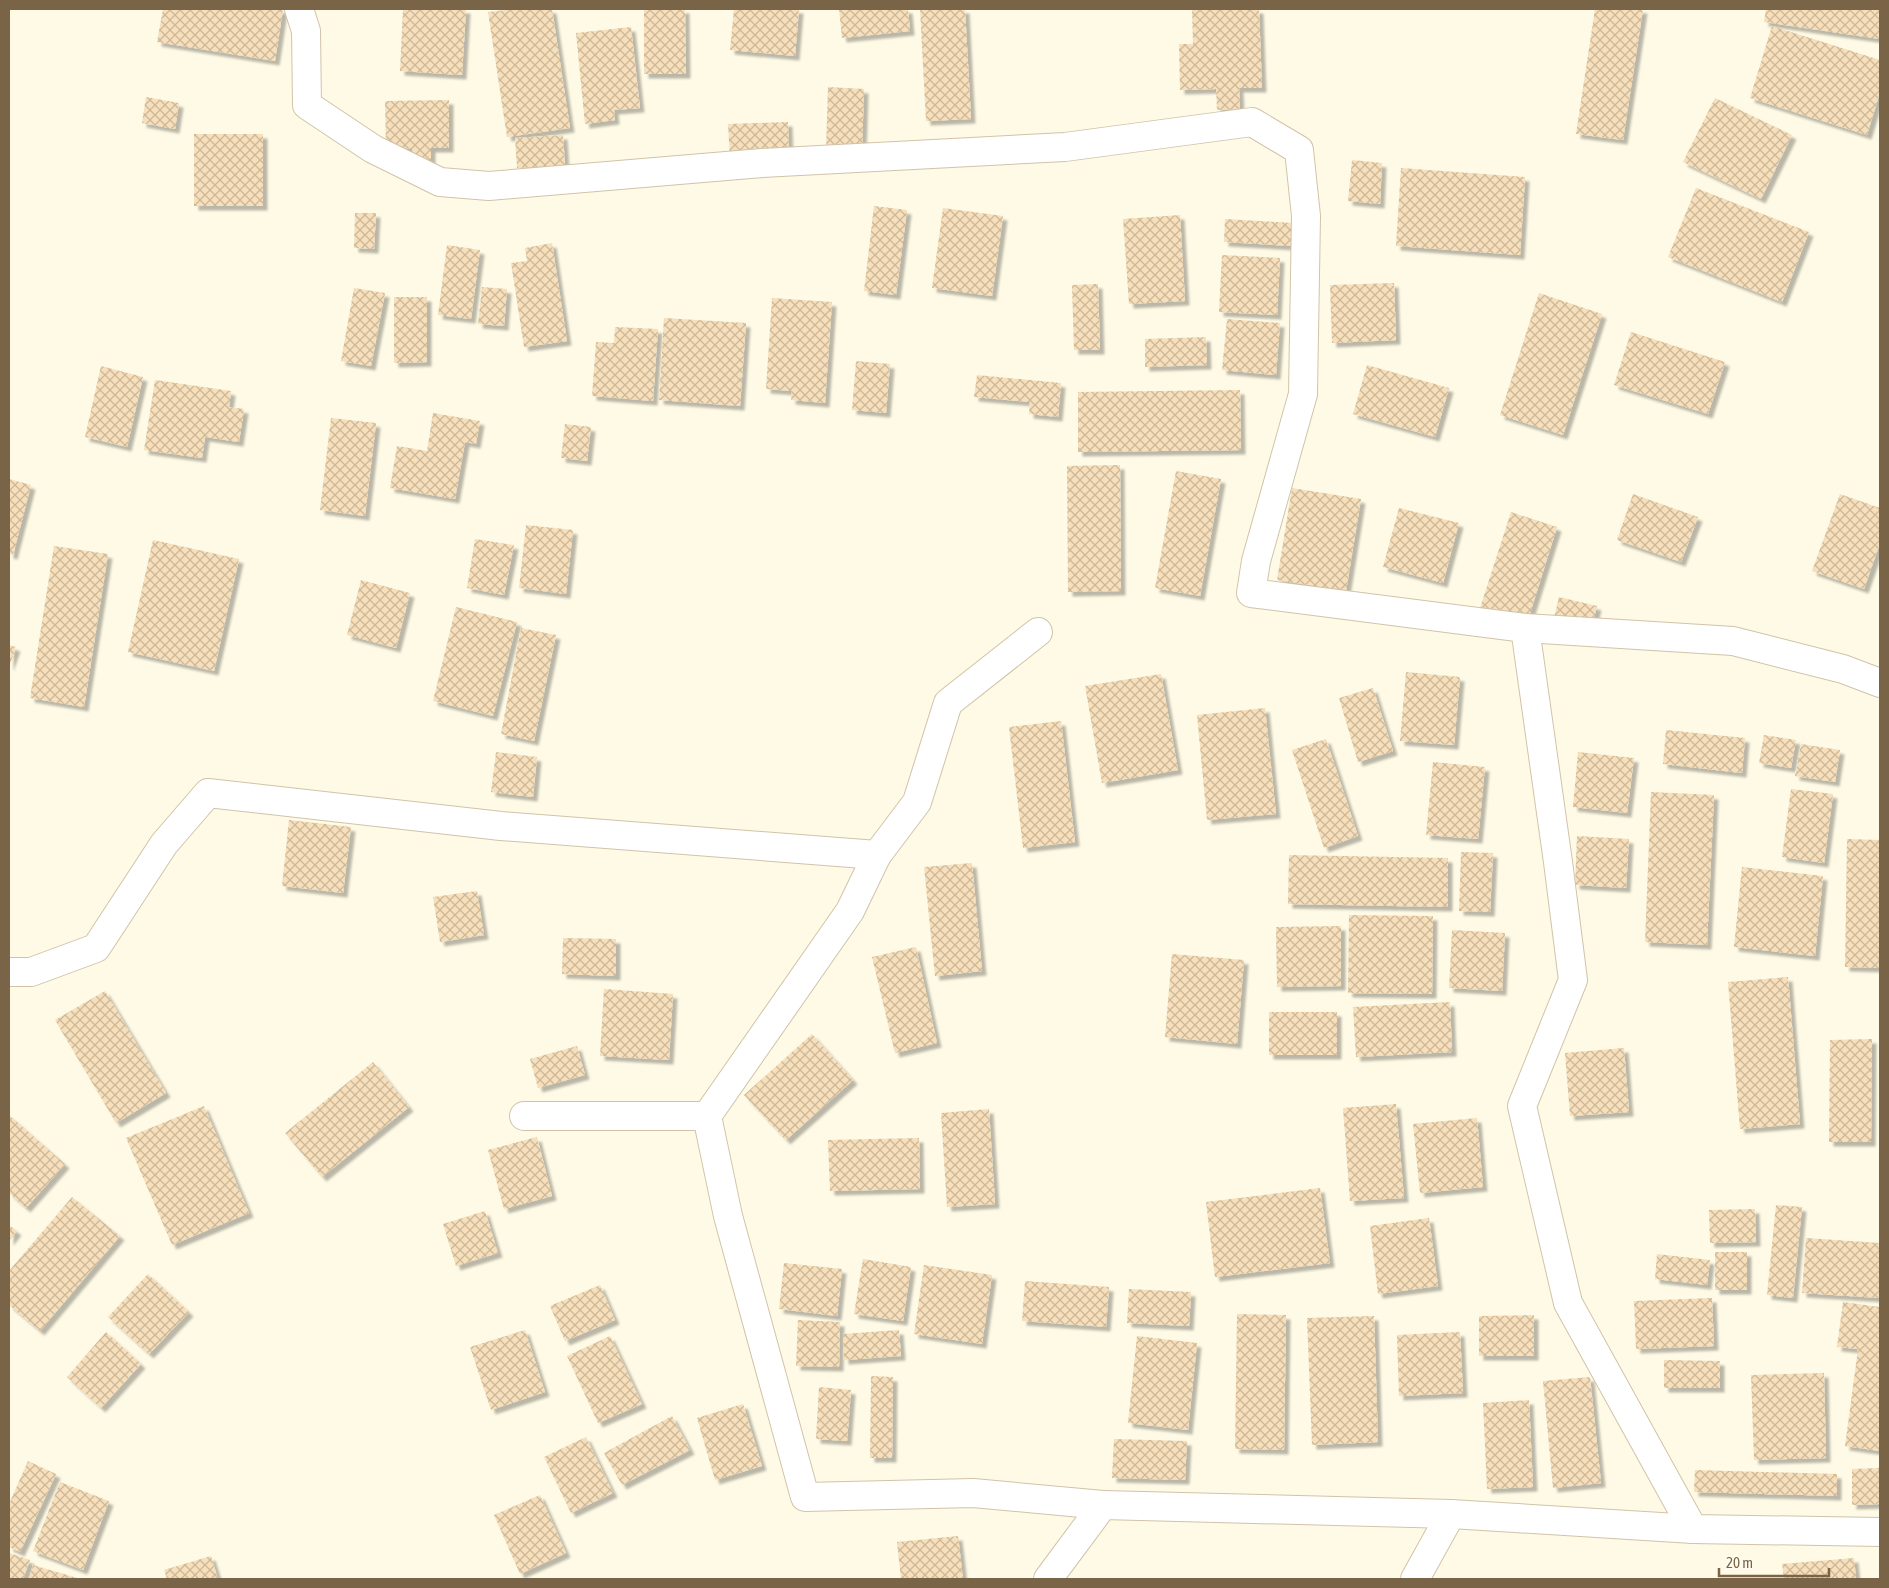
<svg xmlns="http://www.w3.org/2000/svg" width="1889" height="1588" font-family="'Asap Condensed',sans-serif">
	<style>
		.building { fill: url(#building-cross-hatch); filter: url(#shadow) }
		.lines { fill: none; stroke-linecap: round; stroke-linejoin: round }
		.minor-casing { stroke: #d1c3a9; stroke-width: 30 }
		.minor { stroke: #fff; stroke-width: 28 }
	</style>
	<defs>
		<pattern id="building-cross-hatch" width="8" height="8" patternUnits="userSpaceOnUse" patternTransform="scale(1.25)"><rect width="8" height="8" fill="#f6dfba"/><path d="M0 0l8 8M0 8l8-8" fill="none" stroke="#ccb899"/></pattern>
		<filter id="shadow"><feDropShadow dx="4.5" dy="4.5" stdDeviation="1" flood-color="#0004"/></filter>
	</defs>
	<rect width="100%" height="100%" fill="#fefae5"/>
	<!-- building -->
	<g class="building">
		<polygon points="163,9 283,9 275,61 157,42"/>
		<polygon points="403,9 466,9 462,75 400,71"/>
		<polygon points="514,9 552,9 570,128 507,137 488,12"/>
		<polygon points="644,9 685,9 686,74 644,74"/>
		<polygon points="734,9 799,9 795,56 730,50"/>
		<polygon points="839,9 908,9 910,31 842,38"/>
		<polygon points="920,9 965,9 971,119 926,121"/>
		<polygon points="1192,9 1259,9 1262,88 1239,88 1240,109 1217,110 1216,89 1180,90 1179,44 1193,44"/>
		<polygon points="1595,9 1643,9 1623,140 1576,134"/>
		<polygon points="1766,9 1880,9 1880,39 1764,22"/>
		<polygon points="1772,26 1880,60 1880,92 1867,135 1750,98"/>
		<polygon points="631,27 640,108 614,110 615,120 585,124 576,33"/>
		<polygon points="828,87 864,89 862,150 826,149"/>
		<polygon points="146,97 179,103 175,129 142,123"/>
		<polygon points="1715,98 1792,135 1761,199 1683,162"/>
		<polygon points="449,100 449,148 431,148 431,161 413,161 412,148 386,149 385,101"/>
		<polygon points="788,122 789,156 730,158 728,124"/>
		<rect x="194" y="134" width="69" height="72"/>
		<polygon points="563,135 565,165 517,168 515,138"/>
		<polygon points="1352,160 1382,163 1380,204 1348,201"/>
		<polygon points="1401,168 1525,177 1520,255 1396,246"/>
		<polygon points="1696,188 1809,232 1782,302 1668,257"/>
		<polygon points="874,206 907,210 896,295 864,291"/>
		<polygon points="943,208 1003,216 992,296 932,288"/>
		<polygon points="355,213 376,213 374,249 354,248"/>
		<polygon points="1180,215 1185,301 1129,304 1123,219"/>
		<polygon points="1225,219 1293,223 1292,246 1224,242"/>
		<polygon points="552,243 567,341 524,347 511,263 527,261 525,248"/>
		<polygon points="447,245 480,250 471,319 438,315"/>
		<polygon points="1222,255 1280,258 1277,315 1219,312"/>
		<polygon points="1394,283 1396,340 1332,343 1330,285"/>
		<polygon points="1098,284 1100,350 1074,350 1072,285"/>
		<polygon points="482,287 507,289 504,326 478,324"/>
		<polygon points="354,288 385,293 371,366 341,361"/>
		<polygon points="1539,293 1602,314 1563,435 1500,415"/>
		<polygon points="394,297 427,297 427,362 394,363"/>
		<polygon points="772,298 832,302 825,403 791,400 792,391 766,389"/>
		<polygon points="664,318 746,323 740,406 659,400"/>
		<polygon points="1227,319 1280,323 1276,375 1222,370"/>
		<polygon points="615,327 658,329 653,401 592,396 596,342 614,343"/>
		<polygon points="1631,332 1725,362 1708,414 1614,385"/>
		<polygon points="1206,337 1207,365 1145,367 1145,339"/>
		<polygon points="856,361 890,364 886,413 852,410"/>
		<polygon points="1367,365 1449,388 1435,437 1353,414"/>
		<polygon points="101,366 143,377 127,447 85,437"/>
		<polygon points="977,375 1061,383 1058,417 1029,414 1030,402 974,397"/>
		<polygon points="155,380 231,391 229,407 244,409 239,442 205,437 202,458 144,450"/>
		<polygon points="1240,390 1241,450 1078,452 1078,392"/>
		<polygon points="433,413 480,421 476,444 465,442 455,499 390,488 397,446 427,451"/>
		<polygon points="331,418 376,423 365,516 320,510"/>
		<polygon points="565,424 591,427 587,461 561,458"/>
		<polygon points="1120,465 1121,591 1068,592 1067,466"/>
		<polygon points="1176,471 1221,479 1200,596 1155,588"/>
		<polygon points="9,479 31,485 13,555 9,554"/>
		<polygon points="1292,488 1361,499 1346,591 1277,580"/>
		<polygon points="1633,494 1698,517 1681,562 1617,540"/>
		<polygon points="1840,494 1880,508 1880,543 1864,589 1812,571"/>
		<polygon points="1399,508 1459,523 1443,583 1383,567"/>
		<polygon points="1511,512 1557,527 1527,623 1480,608"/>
		<polygon points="526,525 573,530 566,594 519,588"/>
		<polygon points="475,539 514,545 504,595 467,588"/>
		<polygon points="153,540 239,559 214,671 128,652"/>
		<polygon points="54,546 108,554 84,707 30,698"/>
		<polygon points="361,580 410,593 396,648 347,635"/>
		<polygon points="1559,597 1597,606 1590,634 1552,626"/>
		<polygon points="456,607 517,622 493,716 433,701"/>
		<polygon points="521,628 556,635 534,741 501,734"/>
		<polygon points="9,645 16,647 9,667"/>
		<polygon points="1406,672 1460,677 1454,745 1400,741"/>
		<polygon points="1161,674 1178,770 1102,783 1085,686"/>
		<polygon points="1373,688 1393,751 1358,762 1339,698"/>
		<polygon points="1265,708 1276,814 1207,820 1197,715"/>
		<polygon points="1061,721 1075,842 1023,848 1009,727"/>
		<polygon points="1666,730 1745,738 1742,773 1663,764"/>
		<polygon points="1764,735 1796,740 1791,768 1759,763"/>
		<polygon points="1326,739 1358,836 1324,848 1292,750"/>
		<polygon points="1801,744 1840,750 1835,782 1795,776"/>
		<polygon points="496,752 537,757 533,797 491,792"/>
		<polygon points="1578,752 1634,758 1627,813 1573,807"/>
		<polygon points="1433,762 1485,767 1478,839 1426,835"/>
		<polygon points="1791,789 1833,794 1824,863 1782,857"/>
		<polygon points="1651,792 1714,795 1707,945 1645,942"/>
		<polygon points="289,820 351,827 343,893 282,886"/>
		<polygon points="1577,836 1629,839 1626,888 1575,885"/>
		<polygon points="1847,839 1880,840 1880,968 1845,967"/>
		<polygon points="1461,852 1493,853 1490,912 1459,911"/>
		<polygon points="1289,855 1448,858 1448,907 1288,904"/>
		<polygon points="972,863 982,971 935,976 924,867"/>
		<polygon points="1742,867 1823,876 1815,956 1734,947"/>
		<polygon points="477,891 484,935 440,942 433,897"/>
		<polygon points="1349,915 1433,916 1432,994 1348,993"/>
		<polygon points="1341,926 1341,986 1277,987 1276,927"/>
		<polygon points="1452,930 1505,933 1502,991 1449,988"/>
		<polygon points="563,938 616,939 616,976 562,974"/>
		<polygon points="916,947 937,1043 895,1053 872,957"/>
		<polygon points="1172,954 1244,960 1237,1044 1165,1037"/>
		<polygon points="1788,977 1800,1124 1740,1129 1728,982"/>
		<polygon points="604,989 673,994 669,1060 600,1056"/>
		<polygon points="105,991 166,1093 116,1123 55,1020"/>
		<polygon points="1450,1002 1452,1052 1356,1057 1353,1007"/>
		<rect x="1269" y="1012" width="68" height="43"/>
		<polygon points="812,1034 853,1080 786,1140 744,1095"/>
		<polygon points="1872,1039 1871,1142 1829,1142 1830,1040"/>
		<polygon points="577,1046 585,1075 538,1088 530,1059"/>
		<polygon points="1624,1048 1629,1112 1570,1116 1565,1053"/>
		<polygon points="373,1062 409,1107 322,1177 285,1133"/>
		<polygon points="1396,1104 1404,1198 1350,1201 1343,1108"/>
		<polygon points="204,1106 249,1213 172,1245 126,1138"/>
		<polygon points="989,1109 995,1204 947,1207 941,1113"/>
		<polygon points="9,1115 65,1164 26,1208 9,1193"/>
		<polygon points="1477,1118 1483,1187 1420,1193 1413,1124"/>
		<polygon points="537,1137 552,1196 504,1209 488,1150"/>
		<polygon points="919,1138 920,1189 830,1191 828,1140"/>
		<polygon points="1320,1188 1330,1263 1215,1277 1206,1202"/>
		<polygon points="72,1197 120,1236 40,1331 9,1305 9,1271"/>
		<polygon points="1776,1205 1802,1207 1793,1298 1767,1295"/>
		<polygon points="1755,1209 1756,1242 1710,1243 1709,1210"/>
		<polygon points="485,1211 498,1253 456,1266 443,1224"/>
		<polygon points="1429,1218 1438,1286 1378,1294 1370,1226"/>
		<polygon points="9,1225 17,1231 9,1241"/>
		<polygon points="1806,1238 1880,1243 1880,1298 1802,1293"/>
		<rect x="1715" y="1252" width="32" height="38"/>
		<polygon points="1657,1254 1710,1260 1707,1285 1655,1279"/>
		<polygon points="863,1259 911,1267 903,1321 854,1314"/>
		<polygon points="784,1263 842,1269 837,1316 779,1309"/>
		<polygon points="924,1265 992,1275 982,1344 914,1334"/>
		<polygon points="148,1274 189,1312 149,1354 108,1317"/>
		<polygon points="1025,1281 1109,1287 1106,1327 1022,1321"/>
		<polygon points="600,1285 615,1320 565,1341 550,1306"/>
		<polygon points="1129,1289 1191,1292 1189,1326 1127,1323"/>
		<polygon points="1712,1298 1714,1346 1636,1349 1634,1301"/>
		<polygon points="1843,1302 1880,1307 1880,1451 1845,1446 1858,1349 1837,1347"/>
		<polygon points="1237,1314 1286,1315 1284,1450 1235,1449"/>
		<polygon points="1534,1315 1534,1356 1479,1356 1479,1316"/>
		<polygon points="1374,1316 1378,1442 1312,1445 1307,1318"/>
		<polygon points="798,1320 840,1322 839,1367 796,1366"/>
		<polygon points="525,1330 545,1392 491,1410 470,1347"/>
		<polygon points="899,1330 901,1356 844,1360 843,1334"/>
		<polygon points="106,1332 141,1364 101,1408 67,1377"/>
		<polygon points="1460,1332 1463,1393 1399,1396 1397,1335"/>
		<polygon points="610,1336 642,1404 598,1423 567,1356"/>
		<polygon points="1137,1336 1197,1343 1188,1430 1128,1423"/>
		<polygon points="1664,1360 1720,1361 1720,1388 1664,1388"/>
		<polygon points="1824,1373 1826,1458 1754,1460 1751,1375"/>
		<polygon points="871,1376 893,1377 892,1458 870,1458"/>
		<polygon points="1590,1377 1601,1483 1553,1488 1543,1381"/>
		<polygon points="819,1387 851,1390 847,1441 816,1439"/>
		<polygon points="1529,1400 1533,1487 1487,1489 1483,1403"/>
		<polygon points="743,1404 762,1466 715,1480 697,1418"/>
		<polygon points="672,1416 690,1450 622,1485 604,1453"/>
		<polygon points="586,1437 613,1493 571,1513 544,1457"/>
		<polygon points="1114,1439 1187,1441 1185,1480 1112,1478"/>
		<polygon points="28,1461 56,1474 20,1552 9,1547 9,1504"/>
		<polygon points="1880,1468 1880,1504 1852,1505 1852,1469"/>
		<polygon points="1695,1470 1837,1474 1837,1496 1694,1492"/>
		<polygon points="60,1482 109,1501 83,1570 33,1551"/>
		<polygon points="540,1495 566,1553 520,1574 494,1515"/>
		<polygon points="958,1536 963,1579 901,1579 897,1542"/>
		<polygon points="9,1553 30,1560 23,1579 9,1579"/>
		<polygon points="211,1556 218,1579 167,1579 164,1570"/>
		<polygon points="1854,1558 1856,1579 1784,1579 1782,1564"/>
		<polygon points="33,1565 81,1579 29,1579"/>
	</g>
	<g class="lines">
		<!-- minor casing -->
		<g class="minor-casing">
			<g id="minor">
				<polyline points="299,9 306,31 307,105 373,149 440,182 489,186 762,163 1065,147 1252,122 1299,150 1306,216 1303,394 1256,561 1251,593 1525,628 1733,641 1843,669 1880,683"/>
				<polyline points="1525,628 1558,862 1573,980 1522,1106 1568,1303 1693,1529"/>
				<polyline points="9,972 31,972 96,948 164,844 208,793 501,826 877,855"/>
				<polyline points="524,1116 707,1116 728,1216 805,1497 973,1493 1103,1505"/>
				<polyline points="707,1116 850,911 877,855 917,802 948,703 1038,632"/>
				<polyline points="1048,1579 1103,1505 1451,1514 1693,1529 1880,1532"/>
				<polyline points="1415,1579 1451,1514"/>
			</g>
		</g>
		<!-- minor -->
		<use href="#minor" class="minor"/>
	</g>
	<!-- border -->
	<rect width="1889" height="1588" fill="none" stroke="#7a6447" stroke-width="20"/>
	<!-- scale -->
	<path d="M1719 1568v8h110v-8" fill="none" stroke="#7a6447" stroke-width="2.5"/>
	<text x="1726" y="1568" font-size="15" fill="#7a6447" stroke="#fffced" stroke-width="4" paint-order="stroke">20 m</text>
</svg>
